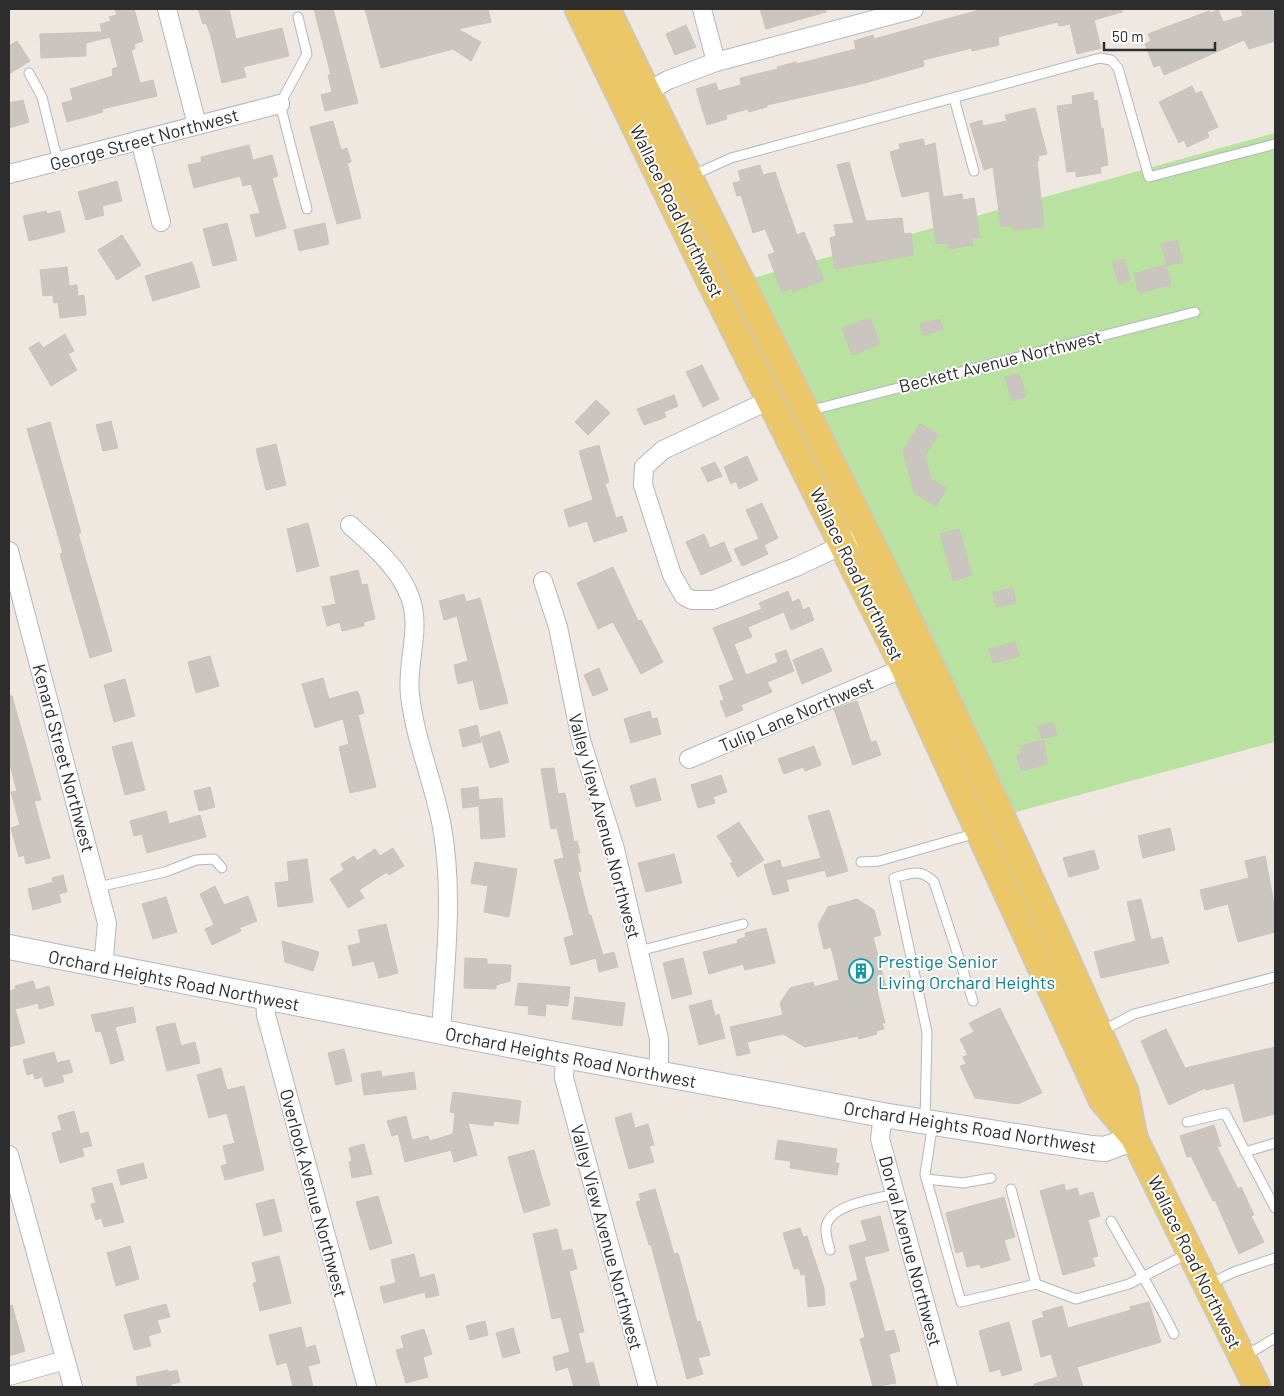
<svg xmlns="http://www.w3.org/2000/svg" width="1284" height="1396" font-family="Barlow,sans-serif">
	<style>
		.green { fill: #b9e2a0 }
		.building { fill: #cac6bf; stroke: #cac3ba }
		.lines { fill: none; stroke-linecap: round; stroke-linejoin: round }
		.lane-casing { stroke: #b4b7c0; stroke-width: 11 }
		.street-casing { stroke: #b4b7c0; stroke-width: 20 }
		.secondary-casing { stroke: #b4b7c0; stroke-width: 26 }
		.primary-casing { stroke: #c8c8c8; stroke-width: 29 }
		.lane { stroke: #fff; stroke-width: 9 }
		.street { stroke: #fff; stroke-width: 18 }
		.secondary { stroke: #fff; stroke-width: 24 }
		.primary { stroke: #ecc767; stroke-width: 26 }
		.labels { text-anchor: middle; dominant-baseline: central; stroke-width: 4; stroke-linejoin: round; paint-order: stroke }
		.street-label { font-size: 18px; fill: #2d2d2d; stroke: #fff }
		.culture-label { font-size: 18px; fill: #0d838f; stroke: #fff; text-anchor: start }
	</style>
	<rect width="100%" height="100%" fill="#eee8e1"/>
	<!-- green -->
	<polygon class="green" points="1275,133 1275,742 1005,815 735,283"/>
	<!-- building -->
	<g class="building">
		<polygon points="115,9 134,9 143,41 134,44 135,49 131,50 140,83 153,80 157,96 102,109 103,112 67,122 62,103 73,100 70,89 113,76 112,69 118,67 110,37 86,43 86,56 41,58 40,34 102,32 100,24 111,21 109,17 117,15"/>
		<polygon points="198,9 229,9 236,39 282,28 289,56 243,67 246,77 222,83 211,36 206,23 203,24"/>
		<polygon points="314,9 333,9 358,103 325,111 321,95 332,92 328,75 331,75"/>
		<polygon points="365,9 488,9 491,22 458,29 481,42 471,61 453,49 381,68"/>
		<polygon points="760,9 826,9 826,12 766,29"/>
		<polygon points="983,9 1122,9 1122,12 1094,20 1101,48 1077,54 1070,24 1059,26 1058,22 998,37 999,45 972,51 972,48 923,60 924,66 865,83 767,105 767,107 749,112 748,109 726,115 727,119 707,125 696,89 716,83 718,91 741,85 740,78 778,69 777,67 796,62 797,64 856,49 854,41 873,35 874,39"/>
		<polygon points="1241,9 1275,9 1275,41 1249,49 1244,40 1164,75 1160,65 1154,67 1145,44 1151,41 1148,34 1209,11 1210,13 1218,10 1223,22 1243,16"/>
		<polygon points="686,25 696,47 675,55 666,34"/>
		<polygon points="17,41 30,61 9,74 9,46"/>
		<polygon points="1192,86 1196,94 1201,91 1218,127 1207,132 1209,137 1187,147 1184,140 1179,143 1159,102"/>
		<polygon points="1093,92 1094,101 1097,100 1101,128 1103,128 1108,165 1100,167 1101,173 1076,177 1076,171 1067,172 1057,106 1073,104 1072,96"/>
		<polygon points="23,100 29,122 9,128 9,103"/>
		<polygon points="1035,108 1047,154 1038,156 1039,161 1037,161 1044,227 1013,230 1012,225 1001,227 993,167 984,170 970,124 982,120 983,126 1007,121 1005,115"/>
		<polygon points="333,121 341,150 347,148 351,162 347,163 361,218 337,224 310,127"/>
		<polygon points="923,139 925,146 935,143 943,197 962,194 963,200 974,198 980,237 972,238 973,245 949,249 948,243 936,244 929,191 902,197 890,152 900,149 899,144"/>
		<polygon points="249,145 253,160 272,155 278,176 272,178 286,228 256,237 250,215 260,213 251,184 243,186 240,176 194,188 188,165 202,162 201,157"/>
		<polygon points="849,162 866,221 902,218 904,234 911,233 914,255 835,269 830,238 836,236 834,225 854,223 837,165"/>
		<polygon points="760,165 763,175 775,172 797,235 804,232 824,280 793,292 792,288 782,292 768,255 775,252 765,229 753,233 741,195 737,196 733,183 741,181 738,171"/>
		<polygon points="117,181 122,201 102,206 104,215 86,220 78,192"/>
		<polygon points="46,211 47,214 60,211 65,232 29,241 23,216"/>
		<polygon points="227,223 237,260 213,266 203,229"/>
		<polygon points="325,223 329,244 299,251 294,230"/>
		<polygon points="122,235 141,265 117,280 98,250"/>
		<polygon points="1177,240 1183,262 1167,266 1161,244"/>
		<polygon points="1124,259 1130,280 1119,284 1112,263"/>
		<polygon points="192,262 200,287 153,301 145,276"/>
		<polygon points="1166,265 1171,285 1139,293 1134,274"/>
		<polygon points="67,267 69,286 77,285 78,296 84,295 86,315 60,318 58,302 54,303 53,295 43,296 40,270"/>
		<polygon points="870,318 880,344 852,355 842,328"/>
		<polygon points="940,319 943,330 923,335 920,324"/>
		<polygon points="65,334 74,351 68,354 77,370 51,386 29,348 39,342 43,348"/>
		<polygon points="702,365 719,399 703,407 686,372"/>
		<polygon points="1019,373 1026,397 1012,401 1005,377"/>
		<polygon points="674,395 678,406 664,412 666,417 644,425 637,409"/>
		<polygon points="596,400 610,413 588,435 575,422"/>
		<polygon points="111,421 118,448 103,451 96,425"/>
		<polygon points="50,422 81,533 78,533 112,651 90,658 60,554 63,553 27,429"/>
		<polygon points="920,424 938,434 925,456 931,479 947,489 936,506 914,493 903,451"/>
		<polygon points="276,444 286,485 266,490 256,449"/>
		<polygon points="599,445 609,482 605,484 616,518 622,516 627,531 594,542 587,521 569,527 564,510 593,500 579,451"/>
		<polygon points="747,456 758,480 739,489 736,481 731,484 724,467"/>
		<polygon points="715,462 722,476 708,482 701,468"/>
		<polygon points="762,503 778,538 764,545 768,554 742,566 734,549 759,539 746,510"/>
		<polygon points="308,523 319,566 297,572 287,529"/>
		<polygon points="959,529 972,575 953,581 940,534"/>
		<polygon points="704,534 710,548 724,542 732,561 701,575 686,542"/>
		<polygon points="613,567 638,621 641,620 663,662 641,674 613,622 598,629 577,583"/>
		<polygon points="358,570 362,585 367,584 375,619 364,622 364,626 342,631 340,622 327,626 322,607 336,604 330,577"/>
		<polygon points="1013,588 1016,603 996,607 993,592"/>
		<polygon points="788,591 792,602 799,599 803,610 809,607 814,620 791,630 784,612 748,627 752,637 734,644 746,675 778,662 775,654 786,650 794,671 767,682 772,692 741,705 743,710 726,717 720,701 724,700 719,686 734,680 713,628 762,609 759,603"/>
		<polygon points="464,594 466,602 480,598 508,703 480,710 473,680 458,684 454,665 468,661 457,616 444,620 439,601"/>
		<polygon points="1015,642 1019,656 993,663 989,649"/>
		<polygon points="822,648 832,671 802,684 793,660"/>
		<polygon points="210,656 219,686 196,693 188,662"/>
		<polygon points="599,668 608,690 593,696 584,675"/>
		<polygon points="323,678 329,699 357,691 359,694 364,713 358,715 376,787 350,793 339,747 349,744 343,719 315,728 302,684"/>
		<polygon points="125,679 135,716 114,722 104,685"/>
		<polygon points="9,696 12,696 41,800 34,801 50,858 26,864 24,855 19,857 11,828 20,825 11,792 17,791 9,761"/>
		<polygon points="857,701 871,742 876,741 881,755 853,765 834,709"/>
		<polygon points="650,711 652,719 657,718 661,734 631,743 624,719"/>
		<polygon points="1053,722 1057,735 1042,739 1038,726"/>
		<polygon points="477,725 481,742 463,747 459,730"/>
		<polygon points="500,731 509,762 490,768 481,737"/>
		<polygon points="1044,740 1047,764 1021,771 1017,755 1022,754 1020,746"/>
		<polygon points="132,742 145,790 125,795 112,747"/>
		<polygon points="814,746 821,765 805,771 803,767 784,774 778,759"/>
		<polygon points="554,768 558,794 565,793 574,842 577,841 580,853 577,853 581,871 578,872 589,915 591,915 603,955 614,952 618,967 599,972 596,958 571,965 564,938 574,935 554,860 564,858 557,828 551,829 541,769"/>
		<polygon points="721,775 727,792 713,797 715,803 698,808 691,785"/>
		<polygon points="655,778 661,800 636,807 630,786"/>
		<polygon points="210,787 215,807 199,811 194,791"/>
		<polygon points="478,787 479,800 502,798 505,837 481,839 479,806 463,808 461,789"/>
		<polygon points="829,810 848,871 827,877 825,870 786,880 789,891 773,895 764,865 780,860 782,868 821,858 808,816"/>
		<polygon points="166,811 169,824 200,815 206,837 147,853 142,834 134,836 130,821"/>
		<polygon points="739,822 764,860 738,877 730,863 733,862 717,836"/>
		<polygon points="1170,828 1175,850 1143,858 1138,836"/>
		<polygon points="393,848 404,866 389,875 387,872 359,890 364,898 348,908 330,879 344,870 341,864 354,856 357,861 375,849 380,856"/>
		<polygon points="1094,850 1099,869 1069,877 1063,858"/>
		<polygon points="674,854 682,883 646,892 638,863"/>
		<polygon points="1265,856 1275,909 1275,932 1238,942 1228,904 1205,910 1200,890 1249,878 1245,861"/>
		<polygon points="307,859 313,902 278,907 275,883 289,881 287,862"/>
		<polygon points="475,862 517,869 509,917 484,912 488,886 471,883"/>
		<polygon points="63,875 67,892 59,894 61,902 33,910 28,889 53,882 52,878"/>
		<polygon points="215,886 224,905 248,896 257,921 239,928 241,931 212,945 205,929 214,925 200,894"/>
		<polygon points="166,897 177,932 153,939 142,904"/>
		<polygon points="857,899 874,910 881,935 873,937 886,988 877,991 885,1023 882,1023 884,1029 876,1031 877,1034 859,1039 858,1036 805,1047 783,1034 747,1042 750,1053 737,1056 730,1027 783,1015 780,1003 790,988 813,982 814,987 839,980 831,947 824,949 818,925 828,907"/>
		<polygon points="1141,899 1151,940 1162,937 1169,963 1101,978 1094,952 1136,941 1127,902"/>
		<polygon points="386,924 398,973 379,978 374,961 353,966 348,946 361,943 358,930"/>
		<polygon points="766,928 775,963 745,970 743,964 709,974 703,952 738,943 737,940 746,937 745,933"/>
		<polygon points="282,941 319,952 313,971 285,962"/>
		<polygon points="465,958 487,959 487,964 511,965 510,981 496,985 496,989 464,988"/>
		<polygon points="683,958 692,994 672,999 663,963"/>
		<polygon points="33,981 36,990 49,986 54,1005 39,1009 38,1003 15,1009 25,1043 9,1047 9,991 16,989 15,986"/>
		<polygon points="518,983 570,987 568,1006 546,1004 545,1016 528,1014 529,1006 515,1005"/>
		<polygon points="575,997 625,1003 622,1026 572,1019"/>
		<polygon points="711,1000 715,1016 719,1014 725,1038 699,1045 689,1006"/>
		<polygon points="133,1007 136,1022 115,1027 124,1060 111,1064 101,1031 96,1032 91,1015"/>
		<polygon points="1000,1008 1042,1093 1018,1104 975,1098 960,1066 966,1064 963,1057 968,1055 960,1039 974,1032 969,1023"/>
		<polygon points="175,1023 181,1046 195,1042 200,1063 167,1071 156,1027"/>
		<polygon points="1166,1029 1185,1068 1275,1047 1275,1114 1244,1122 1234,1083 1206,1090 1205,1088 1169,1105 1141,1041"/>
		<polygon points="344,1049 352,1081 336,1085 328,1053"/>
		<polygon points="54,1052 57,1063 69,1060 73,1072 62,1075 64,1082 45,1087 42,1077 35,1079 33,1073 27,1075 23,1060"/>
		<polygon points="221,1068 227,1090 244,1086 264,1170 225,1180 221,1166 227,1164 223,1146 235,1143 227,1113 209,1118 197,1075"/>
		<polygon points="381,1071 382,1077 414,1072 416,1089 364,1095 361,1074"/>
		<polygon points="453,1092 521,1101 518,1124 494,1121 493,1126 468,1123 477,1155 454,1162 451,1150 405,1162 398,1134 392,1136 387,1121 406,1116 412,1140 428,1136 430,1141 453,1134 455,1113 450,1112"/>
		<polygon points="74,1111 80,1134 88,1132 92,1146 82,1148 84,1156 60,1163 52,1133 62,1130 58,1116"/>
		<polygon points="631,1113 635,1128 648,1124 654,1145 649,1146 654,1162 629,1169 615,1118"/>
		<polygon points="1214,1125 1221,1146 1217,1147 1238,1189 1241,1187 1254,1215 1251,1216 1264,1242 1239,1254 1215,1200 1213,1201 1191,1156 1187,1157 1180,1136"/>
		<polygon points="778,1140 837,1149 835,1163 839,1163 837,1175 790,1168 791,1161 775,1159"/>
		<polygon points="364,1144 372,1174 352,1178 349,1162 352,1161 349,1148"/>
		<polygon points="534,1150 550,1205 524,1213 508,1157"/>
		<polygon points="143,1163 147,1178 121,1185 117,1170"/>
		<polygon points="112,1183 124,1222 104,1227 101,1218 96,1220 91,1204 96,1203 92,1188"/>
		<polygon points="1064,1184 1066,1191 1077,1188 1079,1196 1093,1192 1100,1216 1088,1220 1098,1256 1092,1258 1095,1266 1063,1275 1040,1191"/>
		<polygon points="655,1189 674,1254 678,1253 697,1322 700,1321 710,1355 698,1358 703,1374 687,1379 651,1245 649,1245 636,1202 641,1201 639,1194"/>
		<polygon points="378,1196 392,1243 370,1250 356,1202"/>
		<polygon points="1004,1197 1015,1237 1004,1240 1010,1260 981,1268 979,1264 967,1267 963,1251 956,1253 946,1213"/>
		<polygon points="274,1199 282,1231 264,1236 256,1204"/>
		<polygon points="880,1216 889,1251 864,1257 885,1332 894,1330 900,1351 889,1354 896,1383 873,1387 860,1339 865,1337 850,1283 858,1280 849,1246 867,1241 861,1221"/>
		<polygon points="800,1228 803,1237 807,1236 824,1288 825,1305 808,1307 805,1274 801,1275 799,1268 794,1269 783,1233"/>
		<polygon points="557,1229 562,1251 572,1249 577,1269 569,1271 584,1332 578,1333 586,1364 593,1362 600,1387 574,1387 568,1367 556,1371 553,1357 570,1352 561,1317 552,1319 533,1234"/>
		<polygon points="130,1246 139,1279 116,1286 107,1253"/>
		<polygon points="414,1254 420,1278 434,1274 439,1295 426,1298 425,1292 384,1303 380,1287 396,1283 391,1260"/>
		<polygon points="279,1256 291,1303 260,1311 253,1283 257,1282 252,1263"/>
		<polygon points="1149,1302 1161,1342 1077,1367 1083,1387 1034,1387 1034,1384 1058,1377 1051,1354 1041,1357 1032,1321 1044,1317 1042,1312 1062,1306 1068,1328 1131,1310 1130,1307"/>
		<polygon points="166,1304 170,1317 157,1320 161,1332 148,1336 151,1346 134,1350 124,1315"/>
		<polygon points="12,1305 25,1351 9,1356 9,1306"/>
		<polygon points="485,1321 488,1335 470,1340 466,1326"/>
		<polygon points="1009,1322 1022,1370 1002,1376 1000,1369 990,1372 979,1331"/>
		<polygon points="301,1327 306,1348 315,1345 320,1363 308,1366 313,1387 293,1387 287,1362 277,1365 269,1335"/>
		<polygon points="513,1328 520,1353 503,1358 496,1333"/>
		<polygon points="424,1329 432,1354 423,1357 428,1377 406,1383 396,1350 404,1348 401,1336"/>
		<polygon points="168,1370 169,1372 177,1370 180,1382 171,1384 172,1387 138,1387 136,1377"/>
	</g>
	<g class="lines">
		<!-- lane casing -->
		<g class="lane-casing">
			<g id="lane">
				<polyline points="298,17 307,54 280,104 307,209"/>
				<polyline points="29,73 42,97 58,162"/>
				<polyline points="954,98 974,171"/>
				<polyline points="691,176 731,158 1100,58 1111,60 1118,68 1149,177 1275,144"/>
				<polyline points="808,411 1195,312"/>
				<polyline points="861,862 879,861 977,833"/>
				<polyline points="98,887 165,872 196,860 214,859 222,868"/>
				<polyline points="639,951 743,924"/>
				<polyline points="1102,1031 1134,1014 1275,977"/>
				<path d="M925,1121L927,1032L894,878C910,873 921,868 934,882L973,1001"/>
				<polyline points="1187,1122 1225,1113 1275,1208"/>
				<polyline points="933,1123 925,1174 961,1302 1036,1284 1011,1189"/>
				<polyline points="1245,1152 1275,1143"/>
				<polyline points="926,1179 963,1183 991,1178"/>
				<path d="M1111,1221C1132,1259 1155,1295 1174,1334"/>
				<path d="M830,1250C828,1243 825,1234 826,1227C830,1204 876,1199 895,1194"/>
				<polyline points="1036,1284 1076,1299 1129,1284 1189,1253"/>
				<polyline points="1209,1284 1234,1272 1275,1258"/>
				<polyline points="1245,1356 1275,1338"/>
			</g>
		</g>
		<!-- street casing -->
		<g class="street-casing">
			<g id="street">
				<polyline points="167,9 197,125"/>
				<polyline points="702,9 716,62"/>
				<polyline points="647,92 668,80 716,62 914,9"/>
				<polyline points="140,140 161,222"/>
				<polyline points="9,174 280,104"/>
				<polyline points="770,400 663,450 644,467 643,485 672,575 684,596 692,600 713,600 796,567 851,541"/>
				<path d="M350,525C372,545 399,567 410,597C422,630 406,662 410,695C415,740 434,783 442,827C454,895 445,964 441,1032"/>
				<polyline points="9,551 107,923 103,967"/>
				<polyline points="543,581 558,627 581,740 615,849 659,1039 659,1073"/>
				<polyline points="689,759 904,668"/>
				<polyline points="265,999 266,1015 367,1387"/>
				<polyline points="565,1056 564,1078 648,1387"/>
				<polyline points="883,1115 880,1139 948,1387"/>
				<polyline points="9,1155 73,1387"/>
				<polyline points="9,1376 65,1360"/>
			</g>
		</g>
		<!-- secondary casing -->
		<g class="secondary-casing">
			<polyline id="secondary" points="9,947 565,1056 883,1115 1092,1148 1105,1149 1134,1138"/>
		</g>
		<!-- primary casing -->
		<g class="primary-casing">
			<g id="primary">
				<polyline points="578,9 710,281 904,668 1102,1100 1134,1138 1257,1387"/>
				<path d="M607,9C711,226 823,440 927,658C996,801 1061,946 1125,1091L1134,1137"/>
			</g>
		</g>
		<!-- lane -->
		<use href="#lane" class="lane"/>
		<!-- street -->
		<use href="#street" class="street"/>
		<!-- secondary -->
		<use href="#secondary" class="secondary"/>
		<!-- primary -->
		<use href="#primary" class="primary"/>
	</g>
	<!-- icons -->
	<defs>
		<g id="building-ring" transform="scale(1.25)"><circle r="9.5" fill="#fff" stroke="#0f9aa8" stroke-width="1.5"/><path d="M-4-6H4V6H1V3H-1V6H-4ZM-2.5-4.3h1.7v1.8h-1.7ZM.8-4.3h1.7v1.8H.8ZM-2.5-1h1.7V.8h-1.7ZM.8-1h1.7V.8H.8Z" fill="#0f9aa8"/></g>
	</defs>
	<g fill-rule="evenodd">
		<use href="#building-ring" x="861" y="971"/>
	</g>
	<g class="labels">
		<!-- street labels -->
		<g class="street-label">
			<text transform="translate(144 139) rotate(-15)">George Street Northwest</text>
			<text transform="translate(677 211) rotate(64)">Wallace Road Northwest</text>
			<text transform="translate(1000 361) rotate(-14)">Beckett Avenue Northwest</text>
			<text transform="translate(857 574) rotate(64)">Wallace Road Northwest</text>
			<text transform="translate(796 714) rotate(-23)">Tulip Lane Northwest</text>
			<text transform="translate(64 758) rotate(75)">Kenard Street Northwest</text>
			<text transform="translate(605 826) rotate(75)">Valley View Avenue Northwest</text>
			<text transform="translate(174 980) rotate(11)">Orchard Heights Road Northwest</text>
			<text transform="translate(571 1057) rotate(11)">Orchard Heights Road Northwest</text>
			<text transform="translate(970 1127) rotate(9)">Orchard Heights Road Northwest</text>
			<text transform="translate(314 1193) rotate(75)">Overlook Avenue Northwest</text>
			<text transform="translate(607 1237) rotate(75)">Valley View Avenue Northwest</text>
			<text transform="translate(911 1251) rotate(75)">Dorval Avenue Northwest</text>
			<text transform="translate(1195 1262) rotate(64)">Wallace Road Northwest</text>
		</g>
		<!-- culture labels -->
		<g class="culture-label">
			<text x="878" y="961">Prestige Senior<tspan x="878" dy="21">Living Orchard Heights</tspan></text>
		</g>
	</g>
	<!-- border -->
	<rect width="1284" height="1396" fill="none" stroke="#2d2d2d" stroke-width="20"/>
	<!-- scale -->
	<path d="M1104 42v8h111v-8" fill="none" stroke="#2d2d2d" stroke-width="2.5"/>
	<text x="1112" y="42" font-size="15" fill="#2d2d2d" stroke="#ffffff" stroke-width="4" paint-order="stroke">50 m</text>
</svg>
